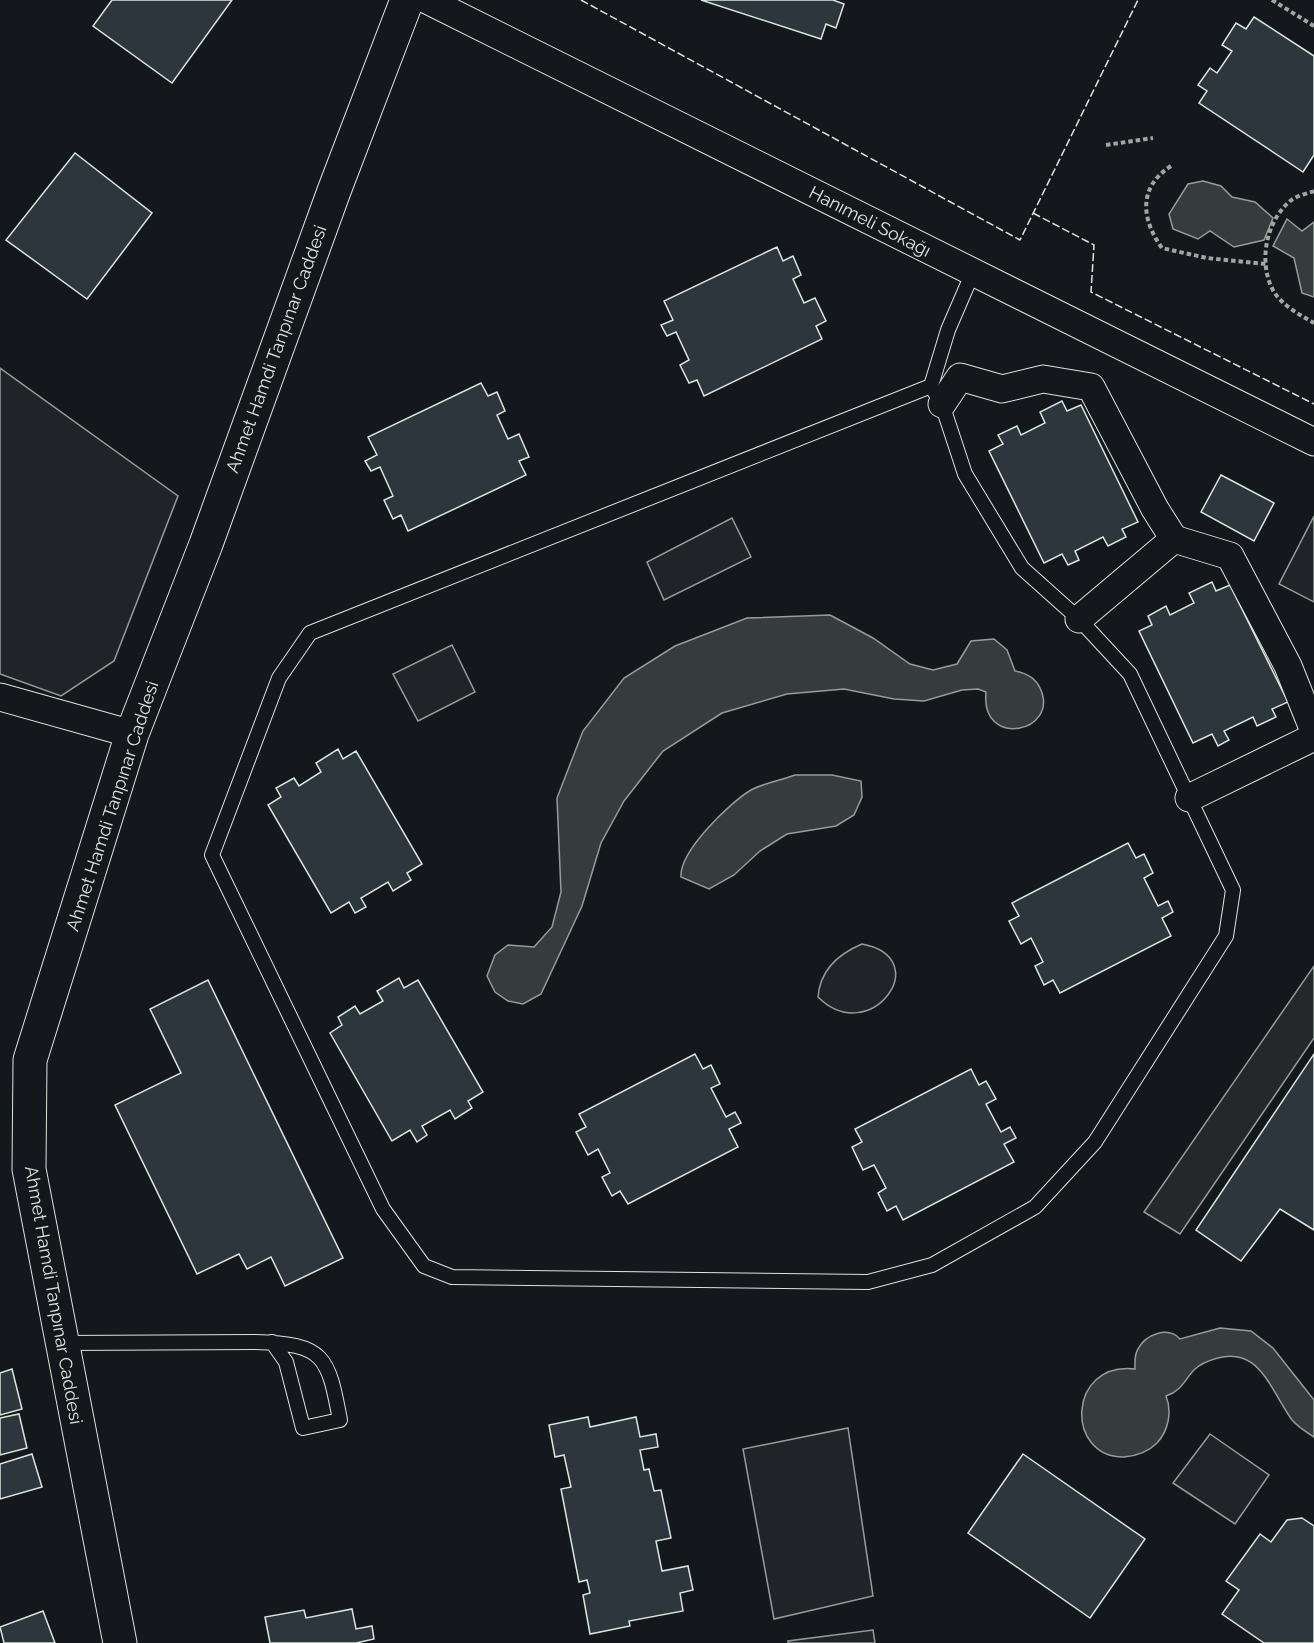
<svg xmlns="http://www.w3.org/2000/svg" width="1314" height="1643" font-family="Raleway,sans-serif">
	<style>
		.green { fill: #202428; stroke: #939e99; stroke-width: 1.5 }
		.parking { fill: #24282b; stroke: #939e99; stroke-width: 1.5 }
		.water { fill: #363b3e; stroke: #939e99; stroke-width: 1.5 }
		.building { fill: #2c363c; stroke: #d8e6dc; stroke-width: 1.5 }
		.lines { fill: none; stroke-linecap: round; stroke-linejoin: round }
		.lane-casing { stroke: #d8e6dc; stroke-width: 16 }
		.street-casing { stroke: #d8e6dc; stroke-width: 29 }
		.secondary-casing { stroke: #d8e6dc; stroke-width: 35 }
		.path { stroke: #9da8a2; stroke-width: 4; stroke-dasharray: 4.5 3; stroke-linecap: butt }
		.lane { stroke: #14181c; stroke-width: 14 }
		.street { stroke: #14181c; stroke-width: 27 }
		.secondary { stroke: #14181c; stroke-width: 33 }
		.fence { stroke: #d8e6dc; stroke-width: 1.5; stroke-dasharray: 8 3; stroke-linecap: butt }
		.labels { text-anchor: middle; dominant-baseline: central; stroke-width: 4.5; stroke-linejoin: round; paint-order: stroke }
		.street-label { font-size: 18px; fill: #d8e6dc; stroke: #14181c }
	</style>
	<rect width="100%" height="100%" fill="#14181c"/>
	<!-- green -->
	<g class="green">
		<polygon points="0,368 178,496 114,661 61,696 0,674"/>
		<polygon points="1314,516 1314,602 1279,584"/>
		<polygon points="732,518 751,557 664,600 647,562"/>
		<polygon points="452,645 475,692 418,721 393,674"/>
		<path d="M862,944C937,958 870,1049 818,997C820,971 838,954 862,944Z"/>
		<polygon points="848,1428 873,1596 774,1619 743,1449"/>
		<polygon points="1210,1434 1269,1475 1235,1524 1173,1483"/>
		<polygon points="873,1630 875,1643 788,1643 788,1641"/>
	</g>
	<!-- parking -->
	<polygon class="parking" points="1314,966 1314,1038 1180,1234 1144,1212"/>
	<!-- water -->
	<g class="water">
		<polygon points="1203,181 1221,186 1232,197 1255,202 1273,218 1264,240 1234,247 1210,231 1198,239 1173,229 1169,214 1188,184"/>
		<polygon points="1287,219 1302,231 1314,222 1314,297 1302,293 1294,258 1273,246"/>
		<path d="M830,615L873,638L910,664L933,670L957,664L971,641L994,639L1007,650L1015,671C1026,673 1035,677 1040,688C1061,732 980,750 986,692L978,689L962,690L924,701L894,699L844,689L787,694L722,713L663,751L624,801L601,843L582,906L541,994L523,1004L508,1001L495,992L487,976L495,955L508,945L534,947L552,927L561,892L557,798L583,731L624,678L675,646L747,618Z"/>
		<path d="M795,775H832L861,781L862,797L854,815L836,826L787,834L760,851L734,875L709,889L681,877C679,852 729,803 751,790C764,783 782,780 795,775Z"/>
		<path d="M1220,1328L1251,1331L1273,1348L1314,1400V1437C1306,1432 1298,1427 1292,1420C1268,1386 1257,1338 1204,1363C1186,1371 1187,1389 1166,1396C1172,1411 1169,1430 1157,1443C1148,1452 1137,1456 1124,1457C1065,1458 1067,1361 1135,1369C1135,1363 1134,1355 1138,1349C1146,1334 1168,1326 1180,1339Z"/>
	</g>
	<!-- building -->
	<g class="building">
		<polygon points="112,0 232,0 172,83 93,26"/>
		<polygon points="701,0 833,0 844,4 836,28 826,24 821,39"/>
		<polygon points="1254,17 1314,56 1314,155 1303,172 1199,103 1207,91 1198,85 1210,68 1217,73 1232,51 1222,45 1236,23 1246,29"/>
		<polygon points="75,153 152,213 87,299 6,240"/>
		<polygon points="777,247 783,261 793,256 801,275 793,279 804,303 815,298 826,321 816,326 822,339 704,396 697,380 689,383 680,365 689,360 676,332 667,336 661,325 673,320 664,301"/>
		<polygon points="481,383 488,396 497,392 505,411 497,415 508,439 519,434 529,457 519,461 526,475 408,531 401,515 393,519 384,500 393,496 380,467 371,471 365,461 377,455 368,437"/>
		<polygon points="1062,401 1067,411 1081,405 1138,522 1122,529 1126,537 1108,546 1103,537 1075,551 1079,560 1068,565 1062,554 1044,563 989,451 1003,444 998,435 1017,426 1021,435 1045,423 1040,412"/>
		<polygon points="1221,475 1274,503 1254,541 1201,512"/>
		<polygon points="1212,582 1216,591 1230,585 1288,702 1272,709 1276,717 1257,726 1253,717 1224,731 1229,740 1218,746 1212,734 1193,743 1139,631 1152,625 1148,616 1166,606 1170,615 1194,603 1189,593"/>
		<polygon points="338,749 343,759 356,751 422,864 407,873 411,880 393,891 388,882 361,898 366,907 355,913 349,902 331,913 268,805 281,797 276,788 294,778 299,786 321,772 316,763"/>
		<polygon points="1128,843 1136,858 1144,854 1153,873 1144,878 1158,906 1168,901 1173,912 1162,918 1171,936 1060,993 1053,980 1044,985 1035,966 1043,962 1031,938 1021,944 1009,921 1019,916 1012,903"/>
		<polygon points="399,978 404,988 418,980 483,1092 468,1101 472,1108 455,1119 450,1110 422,1126 427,1135 417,1142 410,1130 392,1141 330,1033 342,1025 338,1017 355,1006 360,1014 383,1001 377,991"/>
		<polygon points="208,980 343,1258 285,1286 271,1257 247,1269 239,1254 197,1274 115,1105 181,1073 150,1009"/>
		<polygon points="695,1054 703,1069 711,1065 720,1084 711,1088 726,1117 735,1112 741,1123 729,1129 738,1147 628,1204 620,1191 612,1196 602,1177 610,1173 598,1149 588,1155 576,1132 586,1127 579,1114"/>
		<polygon points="1314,1054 1314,1230 1280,1209 1241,1261 1196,1230"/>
		<polygon points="971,1069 979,1085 986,1081 996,1099 986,1104 1001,1132 1010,1127 1016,1138 1004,1144 1014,1162 903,1220 896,1206 887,1211 878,1193 886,1188 874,1165 863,1170 852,1147 862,1142 855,1129"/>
		<polygon points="12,1369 22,1409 0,1415 0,1373"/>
		<polygon points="19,1414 27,1448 0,1455 0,1418"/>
		<polygon points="588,1417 590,1427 636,1417 640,1437 656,1434 658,1447 640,1450 644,1470 649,1469 654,1491 661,1490 671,1538 656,1541 662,1571 688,1566 693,1590 680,1593 683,1611 629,1621 630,1626 590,1634 583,1595 590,1593 587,1580 579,1582 561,1489 571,1487 564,1455 555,1457 549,1425"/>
		<polygon points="32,1454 42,1487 0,1499 0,1464"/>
		<polygon points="1023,1454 1145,1539 1090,1618 968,1533"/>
		<polygon points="1302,1518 1314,1526 1314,1643 1264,1643 1222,1614 1239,1590 1226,1581 1260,1534 1271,1542 1287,1520"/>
		<polygon points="352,1609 356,1629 372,1626 374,1639 356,1643 270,1643 265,1617 304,1610 306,1618"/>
		<polygon points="43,1611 55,1643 4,1643 0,1627"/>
	</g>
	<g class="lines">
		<!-- lane casing -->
		<g class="lane-casing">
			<g id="lane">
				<polyline points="931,386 310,633 279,678 212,855 383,1209 424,1266 452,1277 868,1282 932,1265 1035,1207 1095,1142 1226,936 1233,890 1130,674 1079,619 1022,568 965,474 942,404 931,386 948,330 973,272"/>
				<path d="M62,1343L255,1342C325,1344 328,1356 340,1420L303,1428L286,1362L272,1342"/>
			</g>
		</g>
		<!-- street casing -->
		<g class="street-casing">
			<g id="street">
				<polyline points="427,0 1314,442"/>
				<polyline points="942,404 960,377 1002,389 1043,379 1091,387 1155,509 1174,539"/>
				<polyline points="1079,619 1174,539 1230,556 1288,666 1314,731"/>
				<polyline points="0,697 132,734"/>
				<polyline points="1189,798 1314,737"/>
			</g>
		</g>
		<!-- secondary casing -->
		<g class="secondary-casing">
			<polyline id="secondary" points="120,1643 29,1169 30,1060 132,734 206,544 334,191 407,0"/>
		</g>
		<!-- path -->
		<g class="path">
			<polyline points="1272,0 1314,26"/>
			<polyline points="1106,145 1153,138"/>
			<path d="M1171,166C1138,187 1141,219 1162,248L1207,258L1266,264"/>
			<path d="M1314,191C1306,194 1295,196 1289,202C1265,223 1258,265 1274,292C1283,306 1300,315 1314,323"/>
		</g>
		<!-- lane -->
		<use href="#lane" class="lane"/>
		<!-- street -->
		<use href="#street" class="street"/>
		<!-- secondary -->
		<use href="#secondary" class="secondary"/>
		<!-- fence -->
		<g class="fence">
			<polyline points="581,0 1020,240 1138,0"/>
			<polyline points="1033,213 1094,245 1091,292 1314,404"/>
		</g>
	</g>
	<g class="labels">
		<!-- street labels -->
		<g class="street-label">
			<text transform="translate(870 221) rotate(27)">Hanımeli Sokağı</text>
			<text transform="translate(276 349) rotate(-70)">Ahmet Hamdi Tanpınar Caddesi</text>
			<text transform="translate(112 806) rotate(-72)">Ahmet Hamdi Tanpınar Caddesi</text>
			<text transform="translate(54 1295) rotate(80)">Ahmet Hamdi Tanpınar Caddesi</text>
		</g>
	</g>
</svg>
